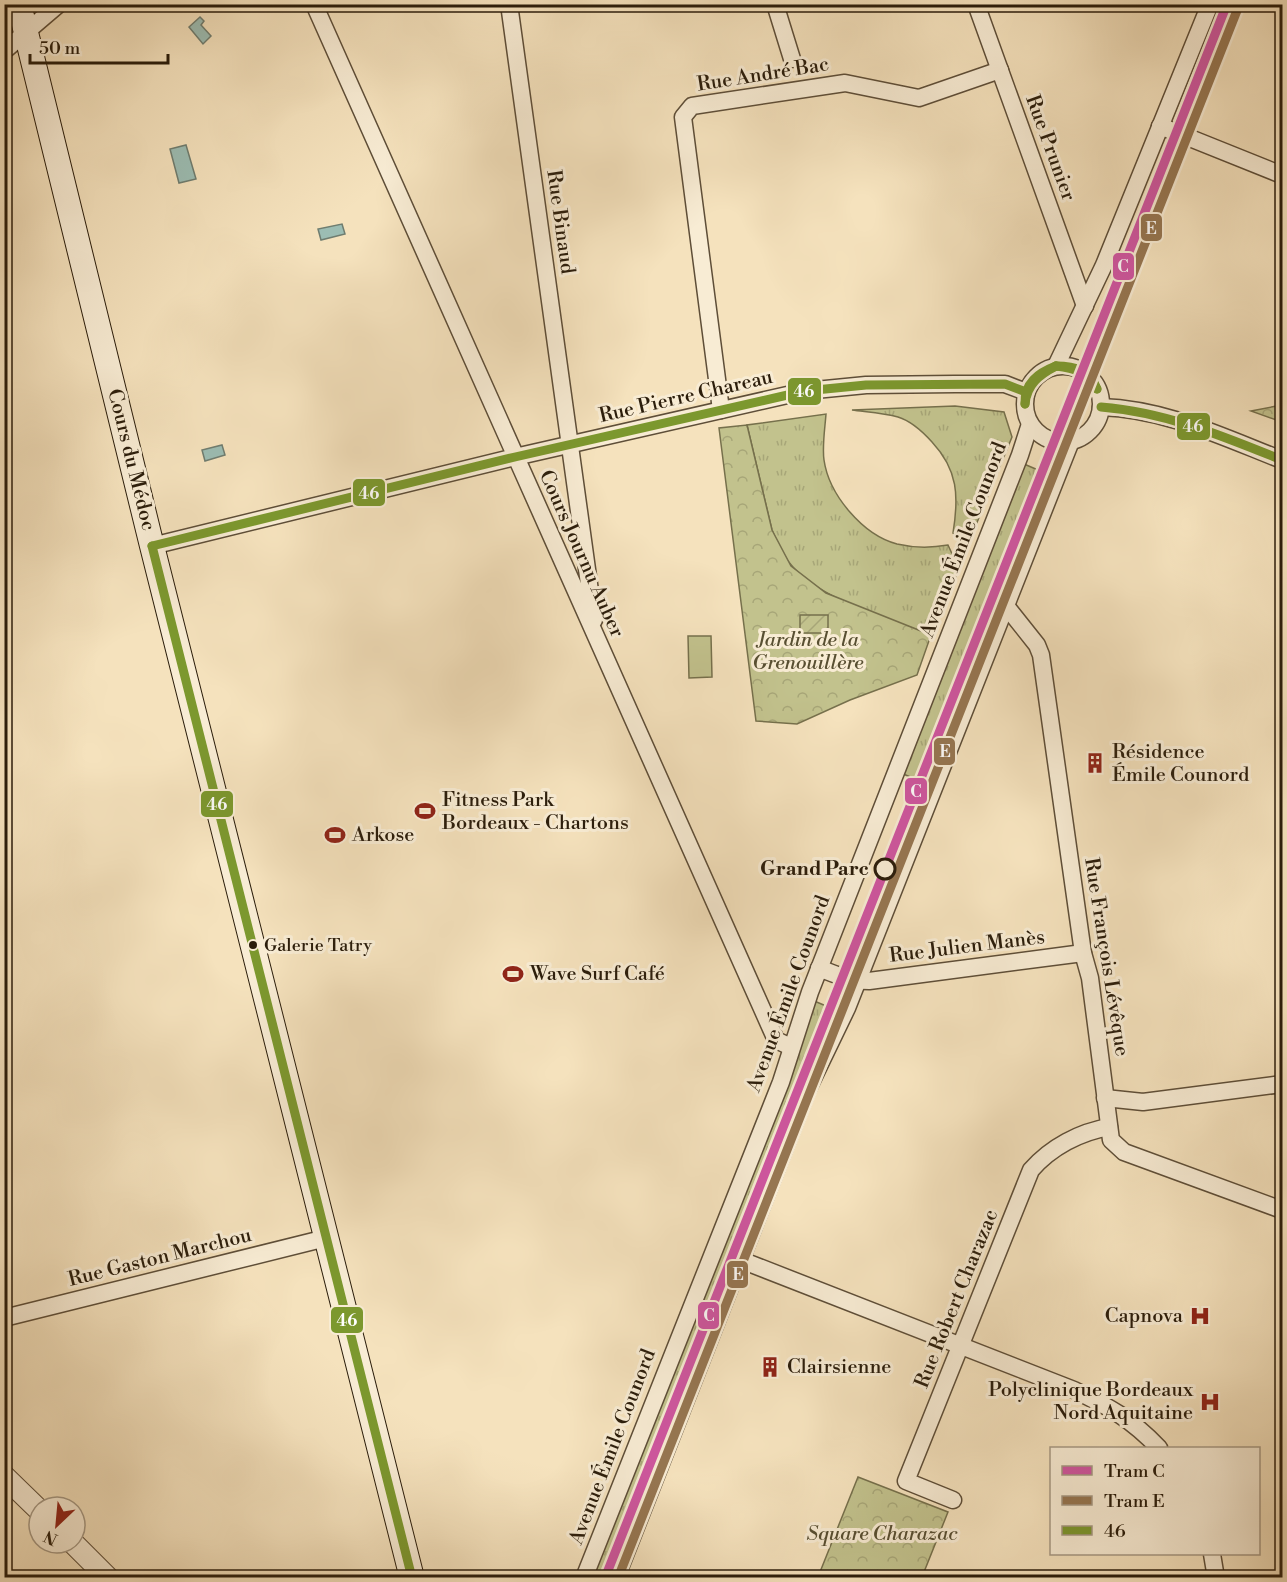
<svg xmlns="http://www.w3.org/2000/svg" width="1287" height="1582" font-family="'Libre Bodoni',serif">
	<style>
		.grass { fill: url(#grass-tufts); stroke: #76704c; stroke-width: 1.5 }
		.park { fill: url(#park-crowns); stroke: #76704c; stroke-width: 1.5 }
		.garden { fill: url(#garden-furrows); stroke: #76704c; stroke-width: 1.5 }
		.pitch { fill: #c2c28d; stroke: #76704c; stroke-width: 1.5 }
		.water { fill: #9cbdb3; stroke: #6f7d70; stroke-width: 1.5 }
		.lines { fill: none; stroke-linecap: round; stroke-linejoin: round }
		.minor-casing { stroke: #5e4e38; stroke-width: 19 }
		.tertiary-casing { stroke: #5e4e38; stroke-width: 23 }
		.secondary-casing { stroke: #2b1d0b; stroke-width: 26 }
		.minor { stroke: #f8ecd4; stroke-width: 16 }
		.tertiary { stroke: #f8ecd4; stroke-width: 21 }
		.secondary { stroke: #f8ecd4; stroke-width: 24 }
		.bus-1-casing { stroke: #f8ecd4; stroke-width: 14 }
		.bus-1 { stroke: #7c982e; stroke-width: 9 }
		.tram-1-casing { stroke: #f8ecd4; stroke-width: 14 }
		.tram-2-casing { stroke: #f8ecd4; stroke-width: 14 }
		.tram-1 { stroke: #cf56a0; stroke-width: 9 }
		.tram-2 { stroke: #967651; stroke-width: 9 }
		.stop-dot { fill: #f8ecd4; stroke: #2b1d0b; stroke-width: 3 }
		.bus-dot { fill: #2b1d0b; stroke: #f8ecd4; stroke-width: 2 }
		.labels { text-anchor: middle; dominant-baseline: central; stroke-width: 6; stroke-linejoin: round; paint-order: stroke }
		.bus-label { font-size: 18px; fill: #2b1d0b; stroke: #f8ecd4; text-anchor: start }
		.street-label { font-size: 20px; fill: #2b1d0b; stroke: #f8ecd4 }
		.park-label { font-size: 20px; font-style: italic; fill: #584f32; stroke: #f8ecd4 }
		.poi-label { font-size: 20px; fill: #2b1d0b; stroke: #f8ecd4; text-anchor: start }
		.stop-label { font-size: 20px; font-weight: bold; fill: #2b1d0b; stroke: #f8ecd4; text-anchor: end }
		.line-badge { stroke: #f8ecd4; stroke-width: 2 }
		.badge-label { font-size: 16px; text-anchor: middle; font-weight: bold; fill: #fff }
	</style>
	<defs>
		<pattern id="grass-tufts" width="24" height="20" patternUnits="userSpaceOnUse" patternTransform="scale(1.5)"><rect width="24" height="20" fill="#c2c28d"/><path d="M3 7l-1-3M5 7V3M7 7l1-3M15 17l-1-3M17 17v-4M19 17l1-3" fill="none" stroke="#a7a678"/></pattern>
		<pattern id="park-crowns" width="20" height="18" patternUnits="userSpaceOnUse" patternTransform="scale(1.5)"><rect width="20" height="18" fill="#c2c28d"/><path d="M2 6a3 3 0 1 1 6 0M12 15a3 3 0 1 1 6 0" fill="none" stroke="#a7a678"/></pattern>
		<pattern id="garden-furrows" width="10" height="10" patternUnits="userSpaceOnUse" patternTransform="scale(1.5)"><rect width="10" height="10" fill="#c2c28d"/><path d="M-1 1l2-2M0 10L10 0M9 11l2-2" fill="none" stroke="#a7a678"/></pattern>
	</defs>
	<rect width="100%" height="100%" fill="#f5e2bd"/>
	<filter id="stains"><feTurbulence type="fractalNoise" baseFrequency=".00333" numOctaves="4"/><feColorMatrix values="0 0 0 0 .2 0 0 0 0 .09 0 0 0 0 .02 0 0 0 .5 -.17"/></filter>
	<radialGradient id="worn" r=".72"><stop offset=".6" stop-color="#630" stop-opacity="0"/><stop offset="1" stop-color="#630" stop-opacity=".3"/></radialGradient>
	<!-- grass -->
	<g class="grass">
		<path d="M955,406L1004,412L1012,437L969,542L953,533C959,496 958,470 932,442C923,432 911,421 898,417C884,413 867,412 852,410Z"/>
		<path d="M826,414C825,428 822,446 824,460C829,495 863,535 897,544C914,548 931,548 948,545L959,569L931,635C889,618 823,601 793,567C783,557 777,543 772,530L747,425Z"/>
		<polygon points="1024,464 1052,476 929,785 901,773"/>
		<polygon points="812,1000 840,1012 609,1577 591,1578"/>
	</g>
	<!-- park -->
	<g class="park">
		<polygon points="1282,405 1282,422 1251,411"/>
		<polygon points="747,425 772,530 791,566 826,593 931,635 917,675 850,700 797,724 756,721 719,428"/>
		<polygon points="858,1477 948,1512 922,1577 818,1577"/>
	</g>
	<!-- garden -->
	<rect class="garden" x="800" y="615" width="28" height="18"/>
	<!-- pitch -->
	<polygon class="pitch" points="688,636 711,636 712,677 689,678"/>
	<!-- water -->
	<g class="water">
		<polygon points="200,17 204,21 201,25 211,36 203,44 189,27"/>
		<polygon points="186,145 196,179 179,183 170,149"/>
		<polygon points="342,224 345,234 321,240 318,229"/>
		<polygon points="222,445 225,455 205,461 202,450"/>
	</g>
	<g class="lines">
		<!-- minor casing -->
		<g class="minor-casing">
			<g id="minor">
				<polyline points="314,4 776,1040 791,1047"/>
				<polyline points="509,4 594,620"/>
				<polyline points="775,4 792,59"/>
				<polyline points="976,4 1085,306"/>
				<polyline points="4,51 59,4"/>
				<polyline points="1160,126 1282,175"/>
				<circle cx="1063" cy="404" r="38"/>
				<polyline points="1056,366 1104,265 1210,4"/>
				<path d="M1101,407C1166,409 1223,437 1282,460"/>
				<polyline points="721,410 683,117 692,106 845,83 919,98 1000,70"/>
				<polyline points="152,546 515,457 805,391 866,385 955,384 1005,384 1026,392"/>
				<polyline points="1006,606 1037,645 1041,655 1083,953 1090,978 1111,1140 1124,1152 1282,1210"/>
				<path d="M819,968C836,975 851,981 869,981L1083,953"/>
				<polyline points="1105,1098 1143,1102 1282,1084"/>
				<path d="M741,1260L1074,1390C1110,1407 1131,1419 1159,1448"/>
				<polyline points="4,1318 326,1238"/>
				<path d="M953,1500L906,1481L1031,1170C1051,1147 1080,1132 1109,1127"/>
				<polyline points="1212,1554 1216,1578"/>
				<polyline points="584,1578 781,1082 810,992 1020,455 1030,424"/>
				<polyline points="616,1578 807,1091 847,1008 1071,441"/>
			</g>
		</g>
		<!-- tertiary casing -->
		<g class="tertiary-casing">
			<g id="tertiary">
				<polyline points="4,1476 39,1510"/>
				<polyline points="73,1543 108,1578"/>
			</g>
		</g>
		<!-- secondary casing -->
		<g class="secondary-casing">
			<polyline id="secondary" points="19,4 152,546 412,1578"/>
		</g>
		<!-- minor -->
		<use href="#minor" class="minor"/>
		<!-- tertiary -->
		<use href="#tertiary" class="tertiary"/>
		<!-- secondary -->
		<use href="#secondary" class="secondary"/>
		<!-- bus-1 casing -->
		<g class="bus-1-casing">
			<g id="bus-1">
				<path d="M1056,366C1075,366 1090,370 1097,389"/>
				<path d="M1056,366C1074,368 1089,372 1097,389"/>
				<path d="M1025,404C1024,383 1038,373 1056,366"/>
				<path d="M1025,404C1027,384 1039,375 1056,366"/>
				<path d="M1101,407C1165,412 1223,436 1282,460"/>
				<polyline points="152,546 412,1578"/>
				<polyline points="152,546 515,457 805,391 866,385 1005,384 1026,392"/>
			</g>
		</g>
		<!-- bus-1 -->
		<use href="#bus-1" class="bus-1"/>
		<!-- tram-1 casing -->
		<g class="tram-1-casing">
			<polyline id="tram-1" points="605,1578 1227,4"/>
		</g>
		<!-- tram-2 casing -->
		<g class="tram-2-casing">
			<polyline id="tram-2" points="618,1578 1238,8"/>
		</g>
		<!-- tram-1 -->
		<use href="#tram-1" class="tram-1"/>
		<!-- tram-2 -->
		<use href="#tram-2" class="tram-2"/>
	</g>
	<!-- icons -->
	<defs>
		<g id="building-bare" transform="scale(1.62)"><path d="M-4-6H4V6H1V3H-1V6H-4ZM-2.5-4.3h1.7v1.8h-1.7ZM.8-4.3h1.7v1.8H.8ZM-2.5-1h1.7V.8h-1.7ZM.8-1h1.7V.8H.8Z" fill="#8f2418" stroke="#f8ecd4" stroke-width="2.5" paint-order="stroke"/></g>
		<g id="stadium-bare" transform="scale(1.62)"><path d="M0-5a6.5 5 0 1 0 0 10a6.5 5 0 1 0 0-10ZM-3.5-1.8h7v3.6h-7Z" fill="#8f2418" stroke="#f8ecd4" stroke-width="2.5" paint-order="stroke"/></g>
		<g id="hospital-bare" transform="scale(1.62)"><path d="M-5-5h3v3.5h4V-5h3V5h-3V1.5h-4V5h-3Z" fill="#8f2418" stroke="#f8ecd4" stroke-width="2.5" paint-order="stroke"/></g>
	</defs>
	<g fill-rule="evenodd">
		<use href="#building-bare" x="1095" y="763"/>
		<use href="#stadium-bare" x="425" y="811"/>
		<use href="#stadium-bare" x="335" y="835"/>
		<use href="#stadium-bare" x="513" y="974"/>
		<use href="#hospital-bare" x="1200" y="1316"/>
		<use href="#building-bare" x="770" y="1367"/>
		<use href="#hospital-bare" x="1210" y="1402"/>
	</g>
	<!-- markers -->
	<circle class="stop-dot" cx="885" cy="869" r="10"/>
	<circle class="bus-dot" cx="253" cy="945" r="5"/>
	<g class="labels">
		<!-- bus labels -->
		<g class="bus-label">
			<text x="264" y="945">Galerie Tatry</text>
		</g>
		<!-- street labels -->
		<g class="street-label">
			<text transform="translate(763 75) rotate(-9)">Rue André Bac</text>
			<text transform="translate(1050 148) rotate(70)">Rue Prunier</text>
			<text transform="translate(560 222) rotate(82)">Rue Binaud</text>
			<text transform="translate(686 397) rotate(-13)">Rue Pierre Chareau</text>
			<text transform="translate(131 460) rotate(76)">Cours du Médoc</text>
			<text transform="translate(964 540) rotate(-69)">Avenue Émile Counord</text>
			<text transform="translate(581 554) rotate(66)">Cours Journu Auber</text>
			<text transform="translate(967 947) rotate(-7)">Rue Julien Manès</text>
			<text transform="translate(1106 957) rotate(81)">Rue François Lévêque</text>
			<text transform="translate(789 994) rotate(-70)">Avenue Émile Counord</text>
			<text transform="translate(160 1258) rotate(-14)">Rue Gaston Marchou</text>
			<text transform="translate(957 1299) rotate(-68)">Rue Robert Charazac</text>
			<text transform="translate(613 1447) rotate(-69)">Avenue Émile Counord</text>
		</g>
		<!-- park labels -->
		<g class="park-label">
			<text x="808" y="640">Jardin de la<tspan x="808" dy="23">Grenouillère</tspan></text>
			<text x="882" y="1534">Square Charazac</text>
		</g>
		<!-- poi labels -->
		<g class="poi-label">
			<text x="1112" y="752">Résidence<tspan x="1112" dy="23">Émile Counord</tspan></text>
			<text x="442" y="800">Fitness Park<tspan x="442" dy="23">Bordeaux - Chartons</tspan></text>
			<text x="352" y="835">Arkose</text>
			<text x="530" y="974">Wave Surf Café</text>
			<text x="1183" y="1316" text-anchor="end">Capnova</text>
			<text x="787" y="1367">Clairsienne</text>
			<text x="1193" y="1390" text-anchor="end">Polyclinique Bordeaux<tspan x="1193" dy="23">Nord Aquitaine</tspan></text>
		</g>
		<!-- stop labels -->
		<g class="stop-label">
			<text x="869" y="869">Grand Parc</text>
		</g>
	</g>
	<g class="line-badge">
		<rect x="1140" y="213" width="23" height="29" rx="6" fill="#967651"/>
		<rect x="1112" y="252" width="23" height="29" rx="6" fill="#cf56a0"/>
		<rect x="787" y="377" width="35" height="29" rx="6" fill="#7c982e"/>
		<rect x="1176" y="412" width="35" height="29" rx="6" fill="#7c982e"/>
		<rect x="352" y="478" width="34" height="29" rx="6" fill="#7c982e"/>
		<rect x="933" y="737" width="23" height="29" rx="6" fill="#967651"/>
		<rect x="904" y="777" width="24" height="28" rx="6" fill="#cf56a0"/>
		<rect x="200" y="790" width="34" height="28" rx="6" fill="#7c982e"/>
		<rect x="726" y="1260" width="23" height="29" rx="6" fill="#967651"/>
		<rect x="697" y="1301" width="23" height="29" rx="6" fill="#cf56a0"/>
		<rect x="330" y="1306" width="34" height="28" rx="6" fill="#7c982e"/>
	</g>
	<g class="badge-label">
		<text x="1151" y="234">E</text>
		<text x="1123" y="272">C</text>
		<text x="804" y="397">46</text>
		<text x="1193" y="432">46</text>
		<text x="369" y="499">46</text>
		<text x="945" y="757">E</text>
		<text x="916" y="797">C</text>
		<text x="217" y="810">46</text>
		<text x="738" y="1280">E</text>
		<text x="709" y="1321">C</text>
		<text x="347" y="1326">46</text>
	</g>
	<!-- margin -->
	<rect width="1287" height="1582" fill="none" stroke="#f5e2bd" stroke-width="24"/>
	<rect x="6" y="6" width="1275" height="1570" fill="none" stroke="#2b1d0b" stroke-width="3"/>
	<rect x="12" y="12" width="1263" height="1558" fill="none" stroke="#2b1d0b" stroke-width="1.5"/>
	<!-- legend -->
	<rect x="1050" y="1447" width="210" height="108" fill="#f8ecd4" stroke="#a69984" stroke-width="1.5"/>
	<rect x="1062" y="1466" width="30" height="9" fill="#cf56a0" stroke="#a69984" stroke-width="1.5"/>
	<text x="1104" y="1477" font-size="18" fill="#2b1d0b">Tram C</text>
	<rect x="1062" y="1496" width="30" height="9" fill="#967651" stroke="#a69984" stroke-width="1.5"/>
	<text x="1104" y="1507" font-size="18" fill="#2b1d0b">Tram E</text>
	<rect x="1062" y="1526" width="30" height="9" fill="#7c982e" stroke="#a69984" stroke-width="1.5"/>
	<text x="1104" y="1537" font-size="18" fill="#2b1d0b">46</text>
	<!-- north arrow -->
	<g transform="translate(57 1525) rotate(206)"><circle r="28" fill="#f8ecd4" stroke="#a69984" stroke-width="1.5"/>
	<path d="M0-4.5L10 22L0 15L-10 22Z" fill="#8f2418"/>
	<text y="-9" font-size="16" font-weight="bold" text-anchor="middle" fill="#2b1d0b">N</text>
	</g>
	<!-- scale -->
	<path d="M30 54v9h138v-9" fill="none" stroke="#2b1d0b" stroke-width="3"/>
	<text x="39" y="54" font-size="18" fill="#2b1d0b" stroke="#f8ecd4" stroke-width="4.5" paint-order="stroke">50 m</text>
	<rect width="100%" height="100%" filter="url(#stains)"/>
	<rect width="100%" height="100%" fill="url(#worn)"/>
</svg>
